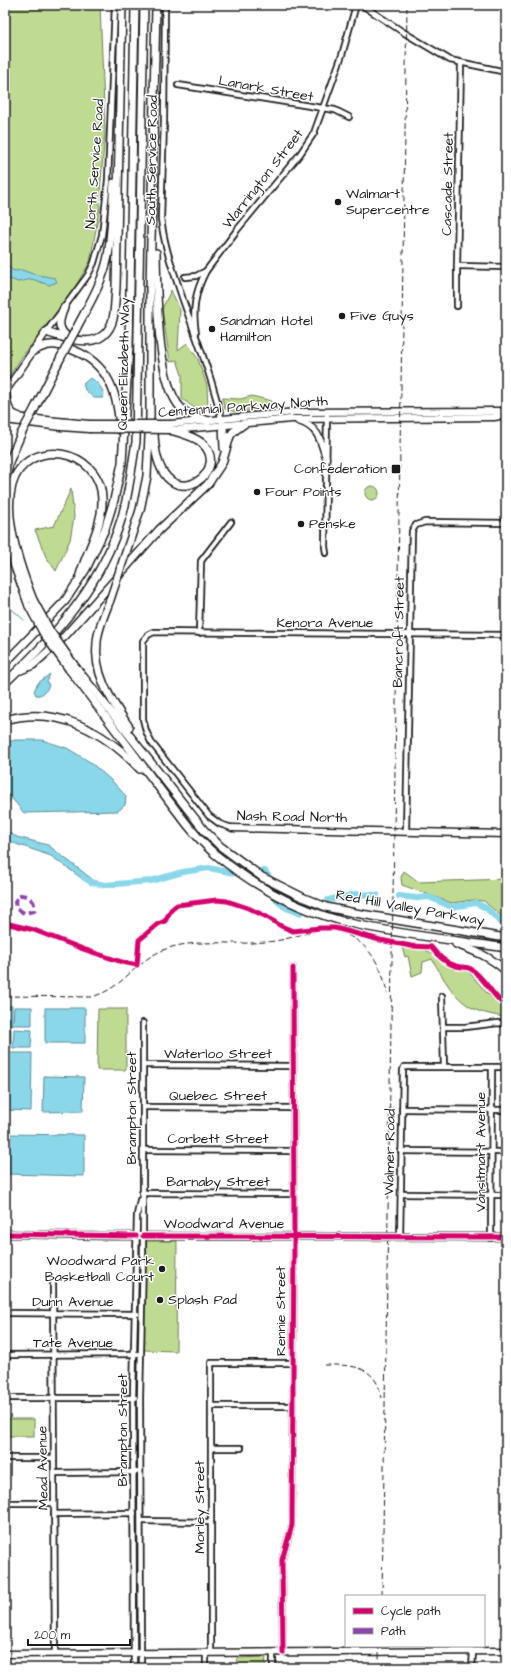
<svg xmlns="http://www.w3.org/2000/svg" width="511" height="1673" font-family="'Architects Daughter',sans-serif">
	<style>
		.green { fill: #bfdb92; stroke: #6e7c57 }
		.water { fill: #8ad7e9; stroke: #5e8c97 }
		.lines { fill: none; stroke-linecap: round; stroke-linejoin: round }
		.stream { stroke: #5e8c97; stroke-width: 1 }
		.river { stroke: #8ad7e9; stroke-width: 6 }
		.minor-casing { stroke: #1c1c1c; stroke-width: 8 }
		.major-casing { stroke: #1c1c1c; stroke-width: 9 }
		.highway-casing { stroke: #1c1c1c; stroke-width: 10 }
		.minor { stroke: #fff; stroke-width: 4.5 }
		.major { stroke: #fff; stroke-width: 6 }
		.highway { stroke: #fff; stroke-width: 7 }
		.rail { stroke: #1c1c1c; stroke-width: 1; stroke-dasharray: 6 3; stroke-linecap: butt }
		.major-bridge-casing { stroke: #1c1c1c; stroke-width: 9; stroke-linecap: butt }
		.highway-bridge-casing { stroke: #1c1c1c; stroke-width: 10; stroke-linecap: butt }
		.major-bridge { stroke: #fff; stroke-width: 6 }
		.highway-bridge { stroke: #fff; stroke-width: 7 }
		.quiet { stroke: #8e44ad; stroke-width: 4; stroke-dasharray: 8 4; stroke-linecap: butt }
		.cycleway-casing { stroke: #fff; stroke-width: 8 }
		.cycleway { stroke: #d6006c; stroke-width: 5 }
		.poi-dot { fill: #1c1c1c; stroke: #fff; stroke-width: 1.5 }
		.labels { text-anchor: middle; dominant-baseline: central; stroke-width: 3; stroke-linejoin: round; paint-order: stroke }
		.street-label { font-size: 14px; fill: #1c1c1c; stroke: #fff }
		.poi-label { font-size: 14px; fill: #1c1c1c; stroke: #fff; text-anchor: start }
	</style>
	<rect width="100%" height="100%" fill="#fff"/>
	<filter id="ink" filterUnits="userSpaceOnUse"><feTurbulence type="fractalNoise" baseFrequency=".025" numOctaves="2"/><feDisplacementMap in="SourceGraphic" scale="8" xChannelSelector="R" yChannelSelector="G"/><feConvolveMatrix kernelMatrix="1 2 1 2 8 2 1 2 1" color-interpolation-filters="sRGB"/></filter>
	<g filter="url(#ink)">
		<!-- green -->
		<g class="green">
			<polygon points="5,5 100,5 105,133 99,204 100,207 90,262 72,292 22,357 5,383"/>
			<polygon points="171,290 180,310 178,350 187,343 198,359 207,386 208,408 200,412 182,399 182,375 177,360 170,362 162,309"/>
			<polygon points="252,396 272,401 269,409 236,412 225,409 222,398 240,399"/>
			<circle cx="372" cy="493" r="7"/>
			<polygon points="71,489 74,517 70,540 56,571 46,557 35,530 54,526"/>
			<polygon points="404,871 419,882 506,879 506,918 504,919 484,901 472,900 452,903 402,885 401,877"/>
			<path d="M409,943L429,952L453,969L468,971L487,993L506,1010V1018C497,1015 485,1014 476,1010C454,1000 444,979 432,959L423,962L422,972L412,976L408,956L405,957L401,944Z"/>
			<polygon points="98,1009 126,1009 126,1070 97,1070"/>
			<polygon points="147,1241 177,1241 176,1351 144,1350 145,1243"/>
			<rect x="5" y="1419" width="29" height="17"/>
			<polygon points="266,1657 265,1668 239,1668 237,1658"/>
		</g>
		<!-- water -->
		<g class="water">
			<polygon points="8,267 14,271 22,270 33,274 55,278 57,282 49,285 32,279 18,282 10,279 5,280 5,268"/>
			<path d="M90,378C96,380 102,388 104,394L103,398H94L85,390L83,384Z"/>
			<path d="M50,674L47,682L49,685C47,691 42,696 36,695L34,691L38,683Z"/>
			<polygon points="15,740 42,740 67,748 90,762 112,781 126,796 125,805 118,811 24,813 5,790 5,743"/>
			<polygon points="5,831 17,837 48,845 92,879 91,885 51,856 5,840"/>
			<rect x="5" y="1006" width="7" height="19"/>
			<polygon points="14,1007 32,1007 32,1025 13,1025"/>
			<rect x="45" y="1008" width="40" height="35"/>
			<rect x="5" y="1029" width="6" height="19"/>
			<polygon points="14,1029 32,1030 31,1048 13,1048"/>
			<polygon points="5,1053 32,1053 31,1111 5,1110"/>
			<polygon points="44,1076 84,1077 83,1111 43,1112"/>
			<polygon points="5,1134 84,1135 84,1176 5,1174"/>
		</g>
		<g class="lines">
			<!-- stream -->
			<g class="stream">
				<polyline points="5,603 24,620"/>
				<polyline points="5,806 12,798"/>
			</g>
			<!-- river -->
			<g class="river">
				<polyline points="84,878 91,882 105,885 151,881 183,872 209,868 234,873 265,871 275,885 277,901 286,908 300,913"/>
				<polyline points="399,896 417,898 429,897 452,907 476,903 486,908 502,923 506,922"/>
				<polyline points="328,900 356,894 377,895"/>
			</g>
			<!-- minor casing -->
			<g class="minor-casing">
				<g id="minor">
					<path d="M165,5L164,122L161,218C164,247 174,272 183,300C197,340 213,380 222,422"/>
					<polyline points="362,5 403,32 450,60 506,72"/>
					<polyline points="178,85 335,110 349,117"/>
					<polyline points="457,266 506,267"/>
					<polyline points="185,277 196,276 206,271 237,230 300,154 314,133 342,55 356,5"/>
					<polyline points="457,306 457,266 461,63"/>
					<polyline points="46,332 88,275 94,263 102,235 108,180 115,5"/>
					<path d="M196,333C192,310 195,292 206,271"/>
					<polyline points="326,553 325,547 327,416"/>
					<polyline points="199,633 201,561 231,522"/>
					<polyline points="232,828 220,824 209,816 151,742 146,731 143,719 143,641 148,635 154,632 506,635"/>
					<polyline points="406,831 412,531 416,525 425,522 506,523"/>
					<polyline points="442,996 444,1066"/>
					<polyline points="444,1027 465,1027 498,1023 506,1024"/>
					<polyline points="143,1065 293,1066"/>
					<polyline points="143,1107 293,1108"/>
					<polyline points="402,1109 506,1110"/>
					<polyline points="143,1150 293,1151"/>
					<polyline points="401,1151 506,1152"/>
					<polyline points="142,1193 293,1194"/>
					<polyline points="401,1194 506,1195"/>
					<polyline points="400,1237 403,1070 404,1067 506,1067"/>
					<polyline points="491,1238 492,1067"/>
					<polyline points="53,1282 55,1654"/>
					<polyline points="5,1313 137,1314"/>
					<polyline points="5,1355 137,1354"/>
					<polyline points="5,1398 135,1398"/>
					<polyline points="211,1406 293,1406"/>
					<polyline points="211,1448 241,1448"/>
					<polyline points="5,1458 54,1458"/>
					<polyline points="54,1473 136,1472"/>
					<polyline points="5,1503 54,1503"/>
					<polyline points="54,1514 134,1513"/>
					<polyline points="141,1521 210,1522"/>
					<polyline points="206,1652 206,1668"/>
					<polyline points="211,1652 211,1363 293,1363"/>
					<polyline points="283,1653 282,1560 292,1525 294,1237 293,968"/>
					<polyline points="134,1668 133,1397 137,1215 140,1200"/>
					<polyline points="141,1668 140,1398 143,1254 143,1023"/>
					<polyline points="273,1668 273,1652"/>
					<polyline points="472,1668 473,1652"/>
				</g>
			</g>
			<!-- major casing -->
			<g class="major-casing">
				<g id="major">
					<path d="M6,390C7,401 7,413 19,416"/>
					<polyline points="5,392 46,332"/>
					<polyline points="5,416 89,424"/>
					<polyline points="5,420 61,427 89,429"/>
					<path d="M298,421C318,426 321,441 326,458"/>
					<polyline points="171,424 295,412 499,411 506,414"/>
					<polyline points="174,430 291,419 494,417 506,415"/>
					<polyline points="232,828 506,834"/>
					<polyline points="5,1234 111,1236 506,1237"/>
					<polyline points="5,1654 506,1651"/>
				</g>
			</g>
			<!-- highway casing -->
			<g class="highway-casing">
				<g id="highway">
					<path d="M156,253C157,290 156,382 181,408C188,416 199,417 208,421"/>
					<path d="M64,308C59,320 56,329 69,338"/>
					<path d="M76,329C88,306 103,282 108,256C112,232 112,207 114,183"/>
					<path d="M46,332C68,339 104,353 113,319C115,309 115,298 116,288L122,5"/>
					<path d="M33,351C38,349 44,345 50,345C59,344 65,347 73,350C109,364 118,394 120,430"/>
					<polyline points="35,408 61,357"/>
					<polyline points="223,425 224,448"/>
					<path d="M154,430C155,526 236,474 202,443C194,436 180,433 170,430"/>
					<polyline points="5,489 9,462 21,434"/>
					<polyline points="140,510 147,476 150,416 150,289 156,5"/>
					<polyline points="5,514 14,564 29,606"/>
					<path d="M33,600C21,570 3,518 12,485C26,435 101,448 102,499C103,526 87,550 80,575"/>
					<path d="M110,600C105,613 98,628 97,642C93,675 112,701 129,727"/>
					<polyline points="5,663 65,601 86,569 105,529 114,500 122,463 129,345 135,5"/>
					<polyline points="74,665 204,830 220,846 262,877 302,897 326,907 355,913 506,938"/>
					<path d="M69,669C100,709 130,749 160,789C177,811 194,836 215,854C256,888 302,912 354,924C404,935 455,940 506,948"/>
					<polyline points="21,670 33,665 65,636 159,530 208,484 222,463 230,436 233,432 244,424"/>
					<path d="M5,683C52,638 96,592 118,529C128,502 131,471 136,442L144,5"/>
					<path d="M5,720C58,705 105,732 140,769"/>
					<path d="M456,944C475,951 491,957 506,971"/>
				</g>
			</g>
			<!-- minor -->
			<use href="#minor" class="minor"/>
			<!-- major -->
			<use href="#major" class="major"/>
			<!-- highway -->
			<use href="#highway" class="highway"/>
			<!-- rail -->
			<g class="rail">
				<path d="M5,996L91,997C123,989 133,963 161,951C186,939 224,944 252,943C263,942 274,942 285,939C297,936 308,932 321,931C358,928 382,959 387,993"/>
				<path d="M324,1365C352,1365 375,1364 382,1398"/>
				<polyline points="382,1596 407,5"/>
				<polyline points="379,1668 379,1646"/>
			</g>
			<!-- major-bridge casing -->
			<g class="major-bridge-casing">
				<g id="major-bridge">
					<polyline points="89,424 171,424"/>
					<polyline points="89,429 170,430"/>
				</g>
			</g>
			<!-- highway-bridge casing -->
			<g class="highway-bridge-casing">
				<g id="highway-bridge">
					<polyline points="61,357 76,329"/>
					<polyline points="21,434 35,408"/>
					<polyline points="33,600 50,631 74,665"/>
					<polyline points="110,600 140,510"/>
					<polyline points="29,606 44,634 69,669"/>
				</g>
			</g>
			<!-- major-bridge -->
			<use href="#major-bridge" class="major-bridge"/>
			<!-- highway-bridge -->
			<use href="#highway-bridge" class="highway-bridge"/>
			<!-- quiet -->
			<path class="quiet" d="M19,895C28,894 37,902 34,911L24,913L16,908L15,902Z"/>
			<!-- cycleway casing -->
			<g class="cycleway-casing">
				<g id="cycleway">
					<path d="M5,923L34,930L83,949L122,962L137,965L139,940L158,924L165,921L171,910L177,905L217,900L227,901L248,908L267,917L281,926L293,931L320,928H335L380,940L411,946L431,947C437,955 446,963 456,966C461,968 466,966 471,969C485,978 492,996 506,1006"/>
					<polyline points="5,1234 136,1236"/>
					<polyline points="143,1236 506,1237"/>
					<polyline points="283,1653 282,1560 292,1525 294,1237 293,968"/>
				</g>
			</g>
			<!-- cycleway -->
			<use href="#cycleway" class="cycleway"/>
		</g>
	</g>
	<!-- markers -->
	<g class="poi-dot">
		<circle cx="338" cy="202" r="4"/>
		<circle cx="342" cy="316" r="4"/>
		<circle cx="212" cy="329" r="4"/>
		<rect x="391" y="464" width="10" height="10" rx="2"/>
		<circle cx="257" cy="492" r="4"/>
		<circle cx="301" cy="524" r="4"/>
		<circle cx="162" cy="1269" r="4"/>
		<circle cx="160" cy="1300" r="4"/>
	</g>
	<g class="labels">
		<!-- street labels -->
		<g class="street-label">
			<text transform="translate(266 89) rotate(10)">Lanark Street</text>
			<text transform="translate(152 160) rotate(-89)">South Service Road</text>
			<text transform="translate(95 164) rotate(-86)">North Service Road</text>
			<text transform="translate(263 179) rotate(-52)">Warrington Street</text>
			<text transform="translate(448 184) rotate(-89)">Cascade Street</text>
			<text transform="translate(124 364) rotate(-89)">Queen Elizabeth Way</text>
			<text transform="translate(243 407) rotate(-4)">Centennial Parkway North</text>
			<text x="325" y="623">Kenora Avenue</text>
			<text transform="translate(399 632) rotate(-89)">Bancroft Street</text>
			<text transform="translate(292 817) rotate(1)">Nash Road North</text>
			<text transform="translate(410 908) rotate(10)">Red Hill Valley Parkway</text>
			<text x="218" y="1054">Waterloo Street</text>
			<text x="218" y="1096">Quebec Street</text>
			<text transform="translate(132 1108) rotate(-90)">Brampton Street</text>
			<text x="218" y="1139">Corbett Street</text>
			<text transform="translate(390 1152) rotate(-89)">Walmer Road</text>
			<text transform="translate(481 1152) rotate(-90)">Vansitmart Avenue</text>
			<text x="218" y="1182">Barnaby Street</text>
			<text x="224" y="1224">Woodward Avenue</text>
			<text x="73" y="1302">Dunn Avenue</text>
			<text transform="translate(281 1311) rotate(-90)">Rennie Street</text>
			<text x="73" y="1343">Tate Avenue</text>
			<text transform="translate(123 1430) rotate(-90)">Brampton Street</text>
			<text transform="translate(43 1468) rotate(-91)">Mead Avenue</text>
			<text transform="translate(200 1507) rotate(-90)">Morley Street</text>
		</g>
		<!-- poi labels -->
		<g class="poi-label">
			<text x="346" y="194">Walmart<tspan x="346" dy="16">Supercentre</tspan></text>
			<text x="350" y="316">Five Guys</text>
			<text x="220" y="321">Sandman Hotel<tspan x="220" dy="16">Hamilton</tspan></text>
			<text x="387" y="469" text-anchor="end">Confederation</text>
			<text x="265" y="492">Four Points</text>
			<text x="309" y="524">Penske</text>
			<text x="154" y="1261" text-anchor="end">Woodward Park<tspan x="154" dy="16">Basketball Court</tspan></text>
			<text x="168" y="1300">Splash Pad</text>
		</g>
	</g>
	<!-- margin -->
	<rect width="511" height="1673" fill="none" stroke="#fff" stroke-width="20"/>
	<rect x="10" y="10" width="491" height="1653" fill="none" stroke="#1c1c1c" stroke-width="1.5" filter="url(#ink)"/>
	<!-- legend -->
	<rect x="345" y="1595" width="140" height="52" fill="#ffffff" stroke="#a4a4a4"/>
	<rect x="353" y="1608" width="20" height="6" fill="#d6006c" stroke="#a4a4a4"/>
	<text x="381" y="1615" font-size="12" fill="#1c1c1c">Cycle path</text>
	<rect x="353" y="1628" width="20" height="6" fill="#8e44ad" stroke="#a4a4a4"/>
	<text x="381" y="1635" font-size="12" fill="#1c1c1c">Path</text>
	<!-- scale -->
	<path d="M28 1639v6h102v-6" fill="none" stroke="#1c1c1c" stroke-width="2"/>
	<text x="34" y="1639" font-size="12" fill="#1c1c1c" stroke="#ffffff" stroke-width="3" paint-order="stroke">200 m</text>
</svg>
